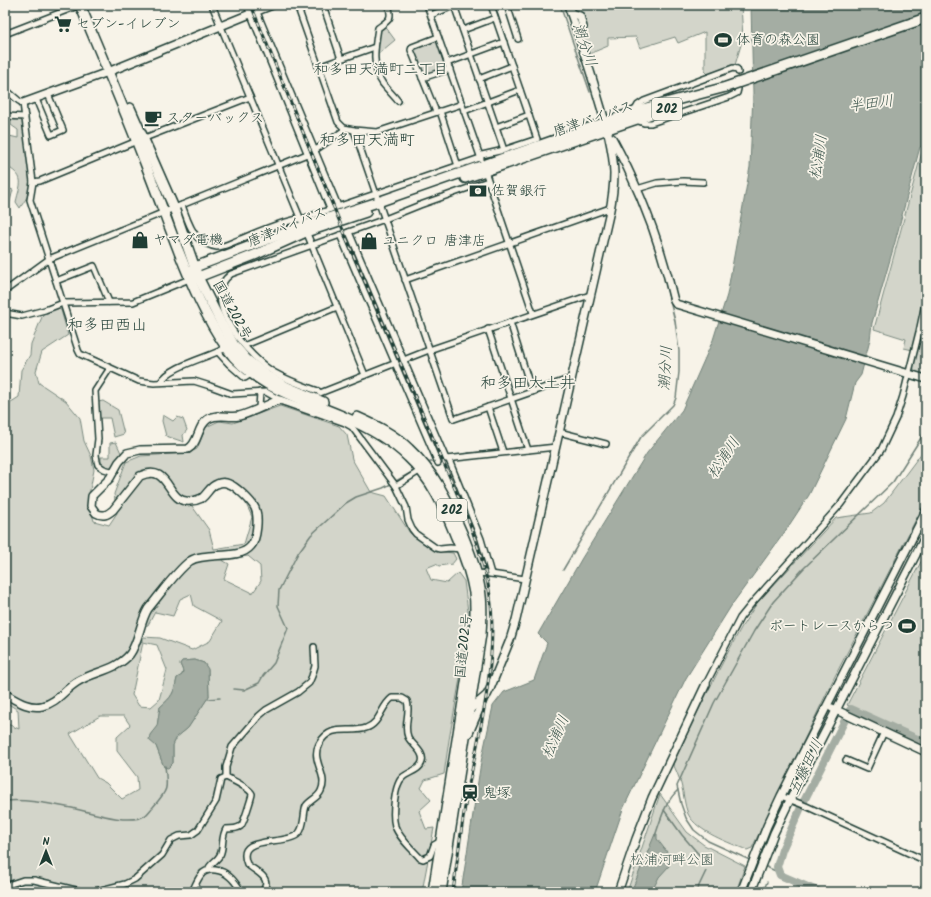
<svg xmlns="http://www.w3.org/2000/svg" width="931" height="897" font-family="Kalam,'Klee One',sans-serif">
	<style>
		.green { fill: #d3d5ca; stroke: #79897f; fill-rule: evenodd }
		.water { fill: #a4ada3; stroke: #6f8077 }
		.pier { fill: #f7f3e8 }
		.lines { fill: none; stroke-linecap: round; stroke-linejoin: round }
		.stream { stroke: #6f8077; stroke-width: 1.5 }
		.river { stroke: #a4ada3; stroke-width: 8 }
		.street-casing { stroke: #1f3d34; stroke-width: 8 }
		.secondary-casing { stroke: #1f3d34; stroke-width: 10 }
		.highway-casing { stroke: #1f3d34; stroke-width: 12 }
		.street { stroke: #f7f3e8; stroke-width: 5 }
		.secondary { stroke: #f7f3e8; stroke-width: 7 }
		.highway { stroke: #f7f3e8; stroke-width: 9 }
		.rail-casing { stroke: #1f3d34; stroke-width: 3 }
		.rail { stroke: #f7f3e8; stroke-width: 1.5; stroke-dasharray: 4.5; stroke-linecap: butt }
		.highway-bridge-casing { stroke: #1f3d34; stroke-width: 12; stroke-linecap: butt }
		.highway-bridge { stroke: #f7f3e8; stroke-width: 9 }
		.labels { text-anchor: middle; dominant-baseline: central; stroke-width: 3.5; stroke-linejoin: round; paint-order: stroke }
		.shield { fill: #f7f3e8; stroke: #60746a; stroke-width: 1 }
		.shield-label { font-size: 13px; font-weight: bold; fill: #1f3d34 }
		.poi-label { font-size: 14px; fill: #1f3d34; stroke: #f7f3e8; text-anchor: start }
		.street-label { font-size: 14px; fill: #1f3d34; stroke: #f7f3e8 }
		.park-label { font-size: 14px; fill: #435b52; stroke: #f7f3e8 }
		.water-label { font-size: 15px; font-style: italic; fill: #405950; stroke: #f7f3e8 }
		.neighbourhood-label { font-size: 15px; fill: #1f3d34; stroke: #f7f3e8 }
		.quarter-label { font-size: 16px; fill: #1f3d34; stroke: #f7f3e8 }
	</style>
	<rect width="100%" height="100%" fill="#f7f3e8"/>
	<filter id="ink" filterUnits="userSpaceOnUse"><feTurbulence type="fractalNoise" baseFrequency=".025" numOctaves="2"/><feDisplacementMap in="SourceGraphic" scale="8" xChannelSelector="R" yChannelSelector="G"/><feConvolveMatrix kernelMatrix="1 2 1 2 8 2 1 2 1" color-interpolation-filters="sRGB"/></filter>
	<g filter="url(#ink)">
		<!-- green -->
		<g class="green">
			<polygon points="572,5 741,5 743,38 735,65 709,75 705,71 705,32 678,43 675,37 640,48 636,37 608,38 608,46 589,54"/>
			<polygon points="384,25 395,40 377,55 377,48 380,28"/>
			<polygon points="436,39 438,41 447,66 446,69 424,76 422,75 413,47"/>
			<path d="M11,119L24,120L30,180L29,194L20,208L16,202C20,184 26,178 8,167L5,171V135L18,138V130L11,125Z"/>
			<polygon points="926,146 926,376 915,372 913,366 917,351 904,348 906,339 874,329 923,148"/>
			<polygon points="5,187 13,190 7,212 5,213"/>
			<path d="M56,308L61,310L68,335L42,352L36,371L39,383L66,401L80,418L84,441L91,456L94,470L88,500L94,521L109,525L117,513L114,494L126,462L141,456L188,453L197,449L206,427L219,421L233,423L280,406L339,426L347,435L352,459L371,492L386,496L410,533L436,551L453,553L456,559L452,564L439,566L436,564L426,568L431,580L447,583L458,573L464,581L468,611L466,645L449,740L444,774L425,780L421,788L431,800L419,811L426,829L434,828L422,892H5V723L19,729L18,710L5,702V406L19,397L21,370L30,355L31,344L44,312ZM226,479L237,484L252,517L244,544L214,549L209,530L192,506L191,499L200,494L212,482ZM248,556L260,566L261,581L252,594L251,592L224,579L229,564L222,560ZM191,594L194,606L222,621L210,641L192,650L160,638L143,637V641L138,643L126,663L60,692L75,679L119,661L130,649L138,626L148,625L155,612L173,616L180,599ZM143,642L157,645L167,670L159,700L151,707L139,706L132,695ZM195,660L204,663L208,670L209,696L188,728L177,737L173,745V763L164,767L156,746L150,735L157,727L160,707C172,697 174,693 177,678L182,675L183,671L180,664L182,661ZM100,716H124L130,725L117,737V751L137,777L138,790L122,799L106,783L97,778L70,734Z"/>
			<polygon points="103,401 118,410 124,434 114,437 110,418 98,418 98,402"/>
			<polygon points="163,415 173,421 177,417 183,419 187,430 183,435 184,442 166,436 162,421"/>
			<polygon points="116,442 122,455 114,468 106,468 101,463 101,457 110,457 110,443"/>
			<path d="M926,447V500L834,678L752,848L747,850C730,843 697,832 688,814C684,804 684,794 681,784C679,777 676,770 673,764L697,713L726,656L741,628L757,603L836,518L871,513L884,503Z"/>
			<polygon points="926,552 926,741 847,705"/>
			<polygon points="660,794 687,832 704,845 745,866 736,892 627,892"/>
		</g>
		<!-- water -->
		<g class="water">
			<polygon points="751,5 926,5 926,143 920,147 895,242 872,323 870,340 861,375 855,383 846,419 809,495 784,533 733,603 686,678 623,809 595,892 461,892 481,762 493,706 504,692 534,680 547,643 538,634 582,558 647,453 682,410 713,340 727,295 750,167 753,93"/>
			<path d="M195,660L204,663L208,669L209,696L188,728L177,737L173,745V763L168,768L164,767L156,746L149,740L150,735L157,726L160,707C172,697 174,693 177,678L182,675L183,671L180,664L182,661Z"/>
			<polygon points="655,834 657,834 657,839 667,852 670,860 669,866 659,877 654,887 640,892 631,892"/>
		</g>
		<!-- pier -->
		<polygon class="pier" points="719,315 867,359 865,365 717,321"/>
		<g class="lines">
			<!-- stream -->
			<g class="stream">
				<polyline points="209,5 217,23"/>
				<polyline points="560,5 590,92"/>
				<polyline points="220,31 247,96"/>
				<polyline points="248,100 268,148"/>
				<polyline points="627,176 645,218"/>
				<polyline points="180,203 249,175"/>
				<polyline points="152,214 156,212"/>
				<polyline points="125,225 147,216"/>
				<polyline points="108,232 119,227"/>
				<polyline points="87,241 101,235"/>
				<polyline points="67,249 80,243"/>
				<polyline points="51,255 60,252"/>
				<polyline points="530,447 549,445"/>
				<polyline points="505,450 524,447"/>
				<polyline points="488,451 499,450"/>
				<polyline points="468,453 481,452"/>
				<polyline points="459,455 464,454"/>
				<polyline points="430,462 434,462"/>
				<polyline points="396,481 414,471"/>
				<polyline points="563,570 641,437 673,405 676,398 679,372 679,351 675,321 664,277"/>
				<polyline points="234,689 244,690 259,683 263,676 274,663 288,628 278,606 279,590 298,553 311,535 346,503 356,497 383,488 391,484"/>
				<polyline points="208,699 220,698"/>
				<path d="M5,801C27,799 50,804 72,808C90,812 128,825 144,816C147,815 150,810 153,807C168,790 168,789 165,766"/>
				<polyline points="664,810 682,835 701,857"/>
				<path d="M655,836C661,819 665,802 678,790"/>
				<polyline points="752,861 708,841 694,830 686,818 681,804 677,786 714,703 754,631 773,602 803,569 893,482 926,430"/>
				<polyline points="764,866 778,872"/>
				<polyline points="696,892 706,871"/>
				<polyline points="763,892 767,882"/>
			</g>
			<!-- river -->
			<polyline class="river" points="819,892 780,875 777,867 782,850 803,803 850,710 851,709 926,743"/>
			<!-- street casing -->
			<g class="street-casing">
				<g id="street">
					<polyline points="212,5 301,220"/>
					<polyline points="247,5 330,209"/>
					<polyline points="254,5 338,206"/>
					<polyline points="297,5 338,122 344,128 354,130 377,132 462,104"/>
					<polyline points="323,5 341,59"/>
					<path d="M388,5C393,19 389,20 378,28C375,46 371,68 383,84C388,90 393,95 398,101"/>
					<polyline points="427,5 481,159"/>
					<polyline points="454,5 504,150"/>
					<polyline points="507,5 518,39"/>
					<polyline points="431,15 456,5"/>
					<polyline points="463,30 495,18"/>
					<polyline points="5,34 80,5"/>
					<polyline points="447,63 504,42"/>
					<polyline points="318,67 375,47"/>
					<polyline points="422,78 450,69"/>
					<polyline points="479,79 512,66"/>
					<polyline points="5,89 19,101 23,103 33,182 30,200 78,350 80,354 139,381 154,383 194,381 210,386 232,394 266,392 280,400"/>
					<polyline points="36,99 51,135 63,130 48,94"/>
					<polyline points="440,111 458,166"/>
					<polyline points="464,111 520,90"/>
					<polyline points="436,112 411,50 412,47 438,37"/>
					<polyline points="634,112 638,105 644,101 733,68 737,69 738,72"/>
					<polyline points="5,116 25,117"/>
					<polyline points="636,120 644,123 651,123 729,97 737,93 738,89"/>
					<polyline points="496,127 529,115"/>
					<polyline points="354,130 453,418 454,419 566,380 571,380"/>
					<polyline points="314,151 343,131 344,128"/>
					<polyline points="485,171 533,313"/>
					<path d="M488,181L420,205L385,219L231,274C197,299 251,360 275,373C289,381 304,386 318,391L320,393L429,350L590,295"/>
					<polyline points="33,182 40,181 137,141 250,97"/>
					<polyline points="637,189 657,183 683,181 703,182"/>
					<path d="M182,205C186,216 190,230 198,238C203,243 210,246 217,247C225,247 234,241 241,239C259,231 286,220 305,218L480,158L482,155L504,150L537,139L491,5"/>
					<polyline points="306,231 365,375"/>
					<polyline points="349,232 446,459 556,447"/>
					<polyline points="340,235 438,463"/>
					<polyline points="405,280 610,208"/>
					<polyline points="56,281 94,266 109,302"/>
					<polyline points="5,291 49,259 307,154"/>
					<polyline points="5,313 22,316 45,310 63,303 133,302 187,280 189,277"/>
					<polyline points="510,322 532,392"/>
					<polyline points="488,329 528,450"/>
					<polyline points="248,344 337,307"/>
					<polyline points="218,352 229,364 245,378 251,374"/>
					<polyline points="110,368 95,391 98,439 96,455 97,461 98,465 104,469 111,471 115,470"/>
					<path d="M161,382C169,366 210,357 226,348"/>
					<polyline points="488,407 503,452"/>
					<polyline points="259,408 260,392"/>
					<polyline points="314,412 345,423 352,427 396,486 406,507 408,520 412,529 416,534 436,548 440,549 450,548 461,549"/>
					<polyline points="559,432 606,444"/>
					<polyline points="449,460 481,539 491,574"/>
					<polyline points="396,486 421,470"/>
					<polyline points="475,573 491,574 525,579"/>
					<polyline points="706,684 740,618 753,602 840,505 881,450 896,418 903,396 919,332 926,299"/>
					<polyline points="846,760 867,769 884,732"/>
					<polyline points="226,777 226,767 232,747 259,716 266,710 298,692 309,683 312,676 315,666 314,647"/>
					<polyline points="781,796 806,806 926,861"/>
					<path d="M208,870C210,863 217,861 220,855C224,847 221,837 226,829C230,829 237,829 241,826C243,825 252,796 252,794C250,788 232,780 226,777"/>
					<polyline points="5,886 23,880 34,880 84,892 97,891 125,884 135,879 162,855 171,840 179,836 191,835 198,830 216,801 221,779 226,777"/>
					<path d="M192,892C195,886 197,880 201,875C208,866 223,870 230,877C235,881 238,887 242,892"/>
					<path d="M262,892C274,877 255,872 247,864C234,833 287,847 299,833C305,826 303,814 306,806C310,800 318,798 321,791C329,775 310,761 319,744C331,722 350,734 366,728C380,724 381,706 392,698H402L407,701C411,713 403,725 408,737C412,745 425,752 422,762C420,770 409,772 403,777C394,784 392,816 395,826C399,838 412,849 420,858L423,859L430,856L434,845L441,841"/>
					<polyline points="922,892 926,884"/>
				</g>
			</g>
			<!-- secondary casing -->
			<g class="secondary-casing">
				<g id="secondary">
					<polyline points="571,13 580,16 583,27 579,36"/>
					<polyline points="23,103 108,72 272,5"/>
					<path d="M612,138C640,189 661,245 674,301L676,304L926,379"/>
					<path d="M5,694C16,700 28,709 42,706C57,703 64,690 77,682C94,671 116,671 130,654C139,641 140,622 148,609C159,596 177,570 190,561C206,551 239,561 251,546C257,539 259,517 255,508C252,502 236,486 229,484C225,482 221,482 217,484C210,486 208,493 202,498C198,500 194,501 190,501C166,504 171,462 140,476L113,510C107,515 103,517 96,513L91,506L92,496L110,478L119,462L127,453L140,450L188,449C199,443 197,426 208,419C218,413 228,418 239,416C251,413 264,406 276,401L280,400L314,412L316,406"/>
					<polyline points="832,708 926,752"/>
					<path d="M468,711L487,695L490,689L510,640L516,620L609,215C612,201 614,187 614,173C613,148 606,124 599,101C590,69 579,37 568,5"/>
					<polyline points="469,733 483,700"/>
					<polyline points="618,892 636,839 652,798 706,684"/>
					<polyline points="741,892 767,826 781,796 926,511"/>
					<polyline points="751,892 774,833 790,800 926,535"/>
				</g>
			</g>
			<!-- highway casing -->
			<g class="highway-casing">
				<g id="highway">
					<path d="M80,5C103,59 126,113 147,168C158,196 168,224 179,252C192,285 206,318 226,347C253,387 300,398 342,416C365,426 390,439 408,457C432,479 444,507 456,537C464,555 471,574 474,593C476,606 475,619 474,632L433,892"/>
					<polyline points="130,108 174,208 198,277 221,323 234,345 246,359 267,376 287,387 323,402"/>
					<polyline points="465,178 672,107"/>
					<polyline points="192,273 195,267 303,226 378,202 646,108 726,87"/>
					<polyline points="193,277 198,277 257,254 306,232 366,212"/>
					<path d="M357,417C375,425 394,434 409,449C435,473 448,501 462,533C469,551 477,569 480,589C483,604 482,619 481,634L441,892"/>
				</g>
			</g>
			<!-- street -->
			<use href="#street" class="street"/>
			<!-- secondary -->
			<use href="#secondary" class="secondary"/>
			<!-- highway -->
			<use href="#highway" class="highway"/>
			<!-- rail casing -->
			<g class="rail-casing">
				<path id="rail" d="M251,5L350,247L468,519C478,547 488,574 491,604C496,662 481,728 469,784C462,819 458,856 453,892"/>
			</g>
			<!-- rail -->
			<use href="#rail" class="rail"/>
			<!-- highway-bridge casing -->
			<g class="highway-bridge-casing">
				<polyline id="highway-bridge" points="726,87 926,18"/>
			</g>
			<!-- highway-bridge -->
			<use href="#highway-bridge" class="highway-bridge"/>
		</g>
	</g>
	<!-- icons -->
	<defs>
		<g id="supermarket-bare" transform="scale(1.38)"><path d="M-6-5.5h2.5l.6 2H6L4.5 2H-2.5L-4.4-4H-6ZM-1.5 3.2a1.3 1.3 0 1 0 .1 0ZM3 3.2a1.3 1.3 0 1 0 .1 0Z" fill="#1f3d34" stroke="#f7f3e8" stroke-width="2.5" paint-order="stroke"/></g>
		<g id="stadium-bare" transform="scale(1.38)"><path d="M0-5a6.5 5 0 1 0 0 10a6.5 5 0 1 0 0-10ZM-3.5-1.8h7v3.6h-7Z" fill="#1f3d34" stroke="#f7f3e8" stroke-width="2.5" paint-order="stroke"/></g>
		<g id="cafe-bare" transform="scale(1.38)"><path d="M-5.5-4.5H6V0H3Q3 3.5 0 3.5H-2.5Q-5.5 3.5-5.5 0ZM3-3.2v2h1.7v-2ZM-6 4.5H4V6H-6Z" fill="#1f3d34" stroke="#f7f3e8" stroke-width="2.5" paint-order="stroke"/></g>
		<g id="bank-bare" transform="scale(1.38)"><path d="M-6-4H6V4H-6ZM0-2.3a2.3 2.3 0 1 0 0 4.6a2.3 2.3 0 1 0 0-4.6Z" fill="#1f3d34" stroke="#f7f3e8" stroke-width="2.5" paint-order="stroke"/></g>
		<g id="shop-bare" transform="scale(1.38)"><path d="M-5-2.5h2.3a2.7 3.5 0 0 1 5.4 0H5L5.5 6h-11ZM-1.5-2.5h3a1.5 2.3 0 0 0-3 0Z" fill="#1f3d34" stroke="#f7f3e8" stroke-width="2.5" paint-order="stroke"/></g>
		<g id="station-bare" transform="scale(1.38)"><path d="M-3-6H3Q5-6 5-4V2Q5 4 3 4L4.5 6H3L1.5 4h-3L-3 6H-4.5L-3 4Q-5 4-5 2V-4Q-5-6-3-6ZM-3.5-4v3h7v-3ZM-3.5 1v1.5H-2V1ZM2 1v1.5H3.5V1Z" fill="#1f3d34" stroke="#f7f3e8" stroke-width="2.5" paint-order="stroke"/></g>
	</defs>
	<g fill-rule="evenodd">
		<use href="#supermarket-bare" x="63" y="24"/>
		<use href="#stadium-bare" x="723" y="40"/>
		<use href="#cafe-bare" x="153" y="118"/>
		<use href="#bank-bare" x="478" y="191"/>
		<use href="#shop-bare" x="140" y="240"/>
		<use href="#shop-bare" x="369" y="241"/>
		<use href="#stadium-bare" x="907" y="626"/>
		<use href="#station-bare" x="470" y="793"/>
	</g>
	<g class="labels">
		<!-- shield labels -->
		<g class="shield">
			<rect x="652" y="98" width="30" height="22" rx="3"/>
			<rect x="437" y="499" width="30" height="22" rx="3"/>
		</g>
		<g class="shield-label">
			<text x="667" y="109">202</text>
			<text x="452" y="510">202</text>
		</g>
		<!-- poi labels -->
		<g class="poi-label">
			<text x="76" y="24">セブン-イレブン</text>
			<text x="736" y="40">体育の森公園</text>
			<text x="166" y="118">スターバックス</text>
			<text x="491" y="191">佐賀銀行</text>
			<text x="153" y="240">ヤマダ電機</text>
			<text x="382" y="241">ユニクロ 唐津店</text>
			<text x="894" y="626" text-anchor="end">ボートレースからつ</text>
			<text x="483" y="793">鬼塚</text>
		</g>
		<!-- street labels -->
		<g class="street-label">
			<text transform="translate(593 119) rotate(-19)">唐津バイパス</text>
			<text transform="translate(287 227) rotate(-22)">唐津バイパス</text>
			<text transform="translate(232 310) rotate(61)">国道202号</text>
			<text transform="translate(464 646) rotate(-84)">国道202号</text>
		</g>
		<!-- park labels -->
		<g class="park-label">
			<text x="672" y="860">松浦河畔公園</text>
		</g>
		<!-- water labels -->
		<g class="water-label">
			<text transform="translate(584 45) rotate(71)">潮分川</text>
			<text transform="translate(871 104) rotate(-7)">半田川</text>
			<text transform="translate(819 157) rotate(-81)">松浦川</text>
			<text transform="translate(666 368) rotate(-87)">潮分川</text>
			<text transform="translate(724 458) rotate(-56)">松浦川</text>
			<text transform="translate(556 737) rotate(-66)">松浦川</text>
			<text transform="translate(806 767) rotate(-64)">五藤田川</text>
		</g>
		<!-- neighbourhood labels -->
		<g class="neighbourhood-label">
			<text x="381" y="70">和多田天満町二丁目</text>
		</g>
		<!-- quarter labels -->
		<g class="quarter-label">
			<text x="367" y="140">和多田天満町</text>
			<text x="107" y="325">和多田西山</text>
			<text x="528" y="383">和多田大土井</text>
		</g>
	</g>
	<!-- margin -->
	<rect width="931" height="897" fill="none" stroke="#f7f3e8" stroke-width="20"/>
	<rect x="10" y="10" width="911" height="877" fill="none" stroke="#1f3d34" stroke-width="1.5" filter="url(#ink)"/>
	<!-- north arrow -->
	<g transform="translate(46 851)" stroke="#f7f3e8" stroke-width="3" paint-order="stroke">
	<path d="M0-3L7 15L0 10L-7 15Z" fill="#1f3d34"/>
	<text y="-6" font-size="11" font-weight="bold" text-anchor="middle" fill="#1f3d34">N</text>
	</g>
</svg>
